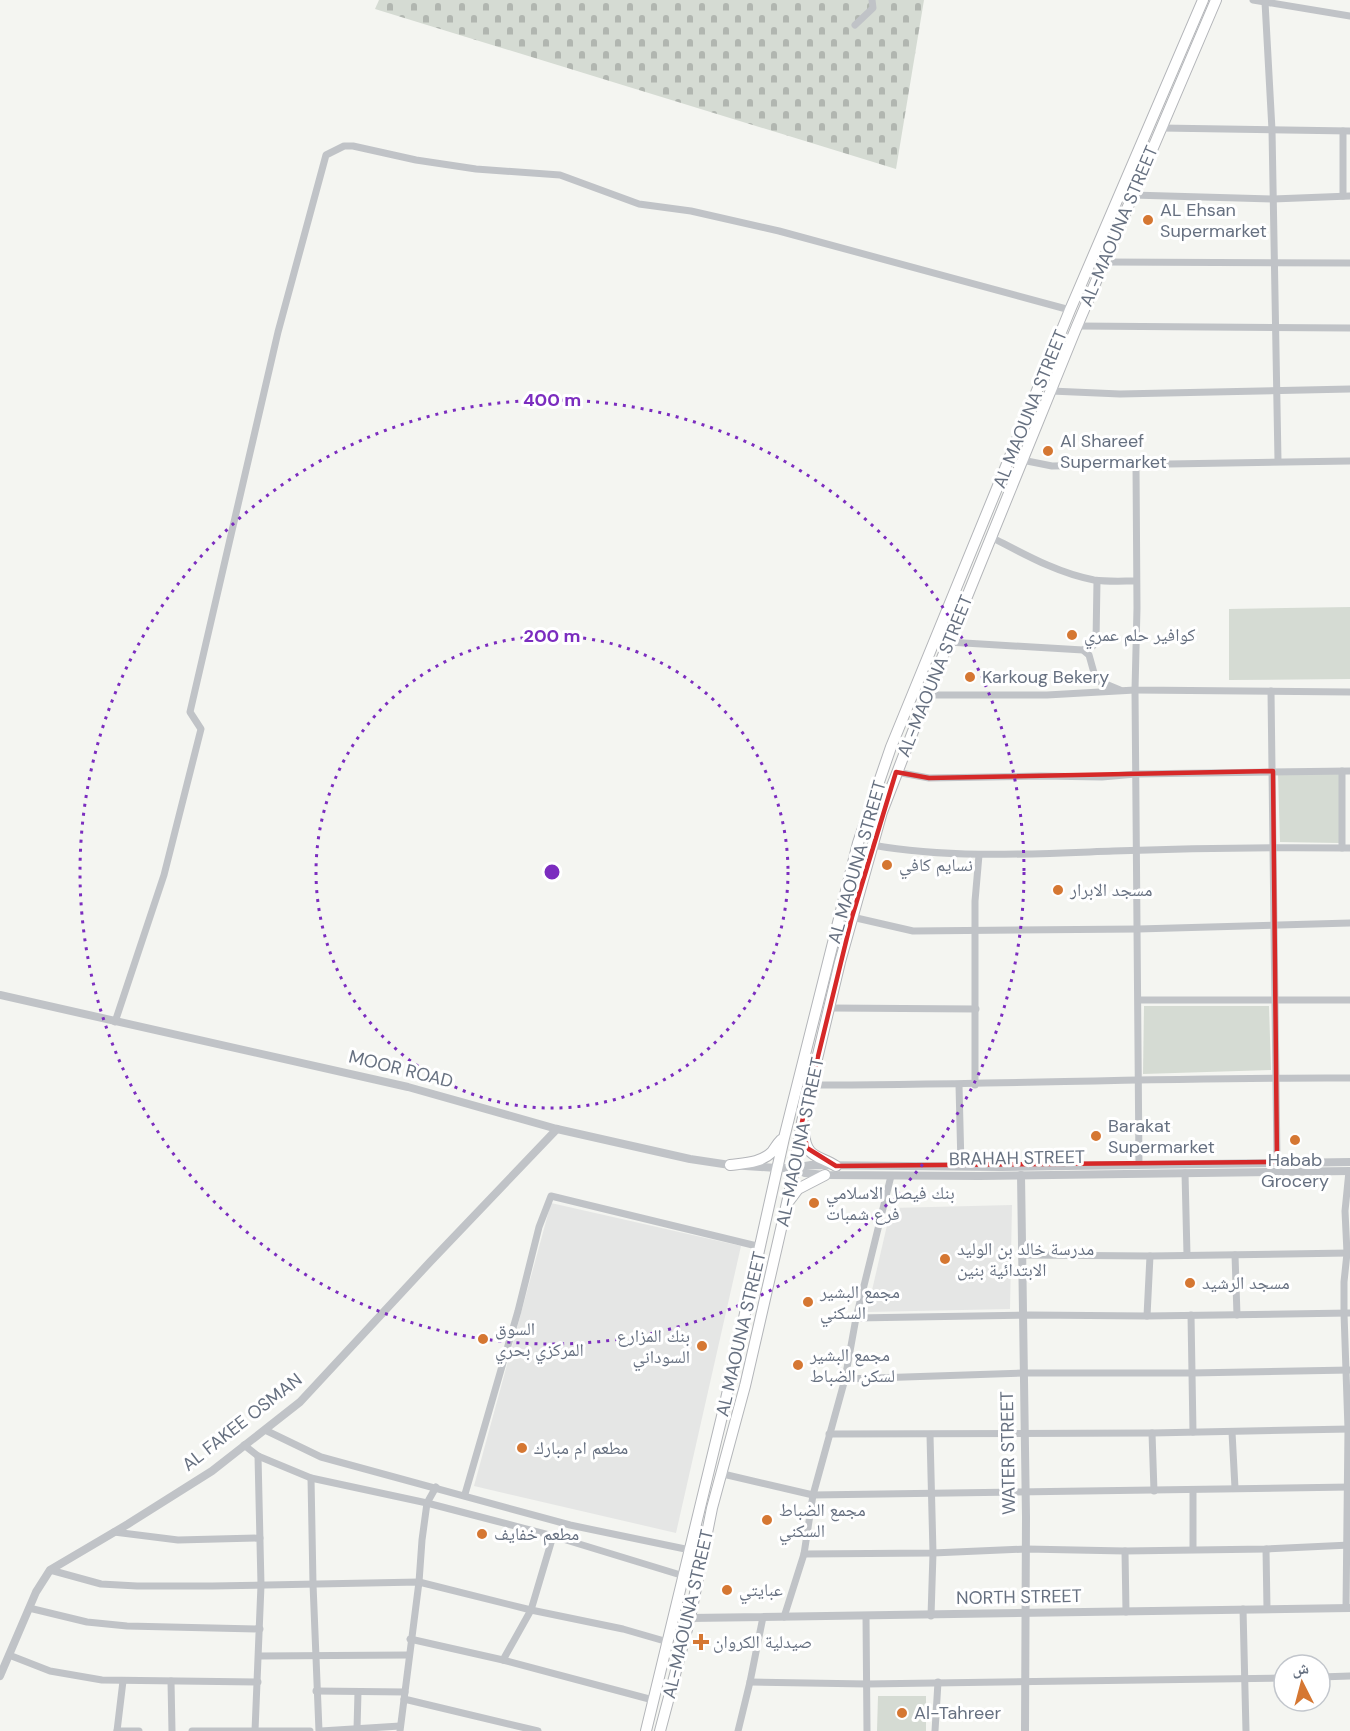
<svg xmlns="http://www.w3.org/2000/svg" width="1350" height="1731" font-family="'DM Sans','Noto Naskh Arabic',sans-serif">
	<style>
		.built { fill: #e5e6e5 }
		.cemetery { fill: url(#cemetery-stones) }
		.park { fill: #d5dbd3 }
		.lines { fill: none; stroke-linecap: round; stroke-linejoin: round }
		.trunk-casing { stroke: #b3b5b9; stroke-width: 12 }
		.minor { stroke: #c0c3c7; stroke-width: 7 }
		.tertiary { stroke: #c0c3c7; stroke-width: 8 }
		.trunk { stroke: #fff; stroke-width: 10 }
		.marked { fill: none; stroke: #d62828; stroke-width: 4.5; stroke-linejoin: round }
		.ring { fill: none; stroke: #7b2cbf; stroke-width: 3; stroke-dasharray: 3 6 }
		.poi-dot { fill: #d57732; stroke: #fff; stroke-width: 2 }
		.labels { text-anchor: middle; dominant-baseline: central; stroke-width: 6; stroke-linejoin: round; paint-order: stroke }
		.poi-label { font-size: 18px; fill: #667080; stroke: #fff; text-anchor: start }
		.street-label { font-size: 18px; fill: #667080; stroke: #fff }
		.centre { fill: #7b2cbf; stroke: #fff; stroke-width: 3 }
		.ring-label { font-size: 18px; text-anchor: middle; font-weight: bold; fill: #7b2cbf; stroke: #fff; stroke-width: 6; stroke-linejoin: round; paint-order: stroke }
	</style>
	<defs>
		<pattern id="cemetery-stones" width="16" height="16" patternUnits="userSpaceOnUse" patternTransform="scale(1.5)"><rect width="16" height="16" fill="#d5dbd3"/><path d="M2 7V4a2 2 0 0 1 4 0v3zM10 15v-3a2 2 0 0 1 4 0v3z" fill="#b1b6b0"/></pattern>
	</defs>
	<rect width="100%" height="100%" fill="#f4f5f1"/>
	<!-- built -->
	<g class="built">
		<polygon points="551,1203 741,1246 676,1533 474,1486"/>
		<polygon points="1012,1205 1010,1309 867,1312 891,1208"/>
	</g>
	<!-- cemetery -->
	<polygon class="cemetery" points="379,0 924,0 896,169 375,9"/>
	<!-- park -->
	<g class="park">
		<polygon points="1350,607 1350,679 1229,680 1229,609"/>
		<polygon points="1278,774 1339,774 1339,843 1280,842"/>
		<polygon points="1144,1006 1269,1006 1271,1070 1143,1074"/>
		<polygon points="878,1696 926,1696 926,1731 877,1731"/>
	</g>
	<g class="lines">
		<!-- trunk casing -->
		<g class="trunk-casing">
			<g id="trunk">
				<path d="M804,1133C806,1158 818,1155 836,1166"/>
				<path d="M730,1165C745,1163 761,1163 772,1152C775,1148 777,1144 781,1140"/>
				<polyline points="789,1201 798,1189 825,1175"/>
				<polyline points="646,1731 724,1408 784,1138 858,843 891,747 1070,310 1203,0"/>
				<polyline points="660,1731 690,1618 712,1508 745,1386 792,1181 802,1122 840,962 882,812 927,695 1077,326 1216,0"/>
			</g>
		</g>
		<!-- minor -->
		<g class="minor">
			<polyline points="1253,0 1350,16"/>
			<polyline points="1265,2 1272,130 1278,461"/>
			<polyline points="855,25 873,8 872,0"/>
			<polyline points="1161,128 1350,131"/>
			<polyline points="1132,195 1273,199 1350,196"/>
			<polyline points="1343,196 1343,131"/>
			<polyline points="1104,262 1350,263"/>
			<polyline points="1077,326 1350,328"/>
			<polyline points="1051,391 1120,394 1350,389"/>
			<polyline points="1022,460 1052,466 1350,461"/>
			<polyline points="1136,465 1137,608 1135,690 1350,692"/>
			<path d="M991,537C1024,554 1057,573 1094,580C1108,582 1123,581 1136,581"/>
			<polyline points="948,642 1083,650 1089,655 1096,680 1120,690"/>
			<polyline points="1083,650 1093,646 1096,641 1097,581"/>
			<polyline points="1271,691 1277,1162"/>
			<polyline points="927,695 1047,695 1135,690 1139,1165"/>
			<polyline points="896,772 929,778 1041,776 1102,777 1136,774 1350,771"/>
			<path d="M872,845C951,859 1032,854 1113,851C1192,848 1271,847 1350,848"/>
			<polyline points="1342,848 1342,771"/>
			<polyline points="852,917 913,931 1138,929 1350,923"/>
			<polyline points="1139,1000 1350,1000"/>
			<polyline points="830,1008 976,1009"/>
			<polyline points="115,1022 164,875 201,729 190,712 278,332 326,155 344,146 353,146 416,160 476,169 560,175 639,204 691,211 779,231 1070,310"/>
			<path d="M811,1085C991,1085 1170,1077 1350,1078"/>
			<polyline points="959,1085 961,1166"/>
			<polyline points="975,1085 975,901 979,855"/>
			<polyline points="1185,1173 1187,1255"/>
			<polyline points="1022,1255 1150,1256 1349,1253"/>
			<polyline points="1235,1255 1237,1315"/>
			<polyline points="1191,1315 1193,1432"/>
			<polyline points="1147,1316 1150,1256"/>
			<polyline points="856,1318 1030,1315 1147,1316 1350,1313"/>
			<polyline points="845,1379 1023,1373 1191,1373 1350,1370"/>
			<polyline points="265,1430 321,1457 570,1525 690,1550"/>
			<polyline points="1232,1432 1235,1488"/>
			<polyline points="1152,1433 1154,1491"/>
			<polyline points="829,1434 1152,1433 1350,1429"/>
			<polyline points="930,1435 933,1553 931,1616"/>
			<polyline points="244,1445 258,1456 311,1478 427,1503 553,1536 684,1576"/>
			<polyline points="723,1474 813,1495 1350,1487"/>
			<polyline points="311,1478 313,1584 319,1731"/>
			<polyline points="1193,1491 1193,1549"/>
			<polyline points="465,1494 518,1311 539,1227 551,1196 761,1247"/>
			<polyline points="114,1532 178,1540 260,1538"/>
			<polyline points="1266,1549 1267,1609"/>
			<polyline points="1125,1551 1126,1612"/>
			<polyline points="804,1554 933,1553 1026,1549 1125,1551 1266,1549 1350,1545"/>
			<polyline points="50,1570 101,1584 137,1586 212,1586 419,1582 531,1610 623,1629 668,1642"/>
			<polyline points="29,1608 87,1622 127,1626 260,1629"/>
			<polyline points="1346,1608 1348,1429 1344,1313 1344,1282 1347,1253 1345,1211 1349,1171"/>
			<polyline points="1243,1609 1246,1731"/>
			<polyline points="866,1616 867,1731"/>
			<polyline points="784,1617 804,1554 813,1495 845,1379 856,1318 891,1176"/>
			<polyline points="410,1639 503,1660 653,1700"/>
			<polyline points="9,1655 50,1671 102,1680 258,1682"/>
			<polyline points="259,1656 409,1655"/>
			<polyline points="503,1660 531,1610 553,1536"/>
			<polyline points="1320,1677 1350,1676"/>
			<polyline points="171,1681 172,1731"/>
			<polyline points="750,1682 867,1684 1284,1678"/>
			<polyline points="316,1691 405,1692"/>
			<polyline points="404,1699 538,1731"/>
			<polyline points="357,1729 358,1692"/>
			<polyline points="117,1731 123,1681"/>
			<polyline points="117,1731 139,1731"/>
			<polyline points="192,1731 310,1731"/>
			<polyline points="255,1731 261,1585 258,1456"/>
			<polyline points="321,1731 400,1726"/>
			<polyline points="400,1731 419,1582 422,1540 427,1503 436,1487"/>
			<polyline points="738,1731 750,1682 763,1617"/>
			<polyline points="935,1731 938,1682"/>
		</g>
		<!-- tertiary -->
		<g class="tertiary">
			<polyline points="0,995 408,1087 557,1129 690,1159 730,1165 777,1168 794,1168 811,1165 1001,1167 1350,1162"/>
			<polyline points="794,1168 805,1173 825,1175 979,1176 1350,1171"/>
			<polyline points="1021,1175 1026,1517 1025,1731"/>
			<polyline points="690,1618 1350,1608"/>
			<polyline points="0,1676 36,1592 50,1570 128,1524 212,1471 300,1402 430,1262 557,1129"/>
		</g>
		<!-- trunk -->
		<use href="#trunk" class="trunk"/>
	</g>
	<!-- marked area -->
	<path class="marked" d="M1273,771L1277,1162L836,1166L807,1148L802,1122L852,917L896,772L929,778Z"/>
	<!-- distance rings -->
	<g class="ring">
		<circle cx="552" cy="872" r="236"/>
		<circle cx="552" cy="872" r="472"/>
	</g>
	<!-- markers -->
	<g class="poi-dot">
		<circle cx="1148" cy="220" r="6"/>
		<circle cx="1048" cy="451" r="6"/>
		<circle cx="1072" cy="635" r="6"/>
		<circle cx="970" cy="677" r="6"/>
		<circle cx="887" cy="865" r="6"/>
		<circle cx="1058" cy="890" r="6"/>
		<circle cx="1096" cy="1136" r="6"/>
		<circle cx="1295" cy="1140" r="6"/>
		<circle cx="814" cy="1203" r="6"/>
		<circle cx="945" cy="1259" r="6"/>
		<circle cx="1190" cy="1283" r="6"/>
		<circle cx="808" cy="1302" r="6"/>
		<circle cx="483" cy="1339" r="6"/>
		<circle cx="702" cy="1346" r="6"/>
		<circle cx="798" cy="1365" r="6"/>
		<circle cx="522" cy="1448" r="6"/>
		<circle cx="767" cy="1520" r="6"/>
		<circle cx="482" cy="1534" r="6"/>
		<circle cx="727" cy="1590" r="6"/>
		<path d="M698 1633h6v6h6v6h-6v6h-6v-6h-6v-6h6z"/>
		<circle cx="902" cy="1713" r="6"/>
	</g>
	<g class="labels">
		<!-- poi labels -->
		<g class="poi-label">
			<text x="1160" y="210">AL Ehsan<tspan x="1160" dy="21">Supermarket</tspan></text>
			<text x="1060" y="441">Al Shareef<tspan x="1060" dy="21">Supermarket</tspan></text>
			<text x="1084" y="635">كوافير حلم عمري</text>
			<text x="982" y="677">Karkoug Bekery</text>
			<text x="899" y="865">نسايم كافي</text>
			<text x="1070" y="890">مسجد الابرار</text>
			<text x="1108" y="1126">Barakat<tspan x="1108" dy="21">Supermarket</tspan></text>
			<text x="1295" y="1160" text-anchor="middle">Habab<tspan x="1295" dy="21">Grocery</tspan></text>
			<text x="826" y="1193">بنك فيصل الاسلامي<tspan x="826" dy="21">فرع شمبات</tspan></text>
			<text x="957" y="1249">مدرسة خالد بن الوليد<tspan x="957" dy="21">الابتدائية بنين</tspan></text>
			<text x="1202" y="1283">مسجد الرشيد</text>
			<text x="820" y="1292">مجمع البشير<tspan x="820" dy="21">السكني</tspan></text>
			<text x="495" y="1329">السوق<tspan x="495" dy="21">المركزي بحري</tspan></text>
			<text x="690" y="1336" text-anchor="end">بنك المزارع<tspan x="690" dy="21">السوداني</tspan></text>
			<text x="810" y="1355">مجمع البشير<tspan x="810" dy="21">لسكن الضباط</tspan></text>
			<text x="534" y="1448">مطعم ام مبارك</text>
			<text x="779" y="1510">مجمع الضباط<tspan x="779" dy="21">السكني</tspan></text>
			<text x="494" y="1534">مطعم خفايف</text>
			<text x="739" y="1590">عبايتي</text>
			<text x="713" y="1642">صيدلية الكروان</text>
			<text x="914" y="1713">Al-Tahreer</text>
		</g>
		<!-- street labels -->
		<g class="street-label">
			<text transform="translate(1119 226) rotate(-67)">AL-MAOUNA STREET</text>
			<text transform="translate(1030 409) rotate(-68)">AL MAOUNA STREET</text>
			<text transform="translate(935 676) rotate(-68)">AL-MAOUNA STREET</text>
			<text transform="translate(857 862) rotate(-74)">AL MAOUNA STREET</text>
			<text transform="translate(401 1069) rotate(14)">MOOR ROAD</text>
			<text transform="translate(800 1142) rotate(-78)">AL-MAOUNA STREET</text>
			<text transform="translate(1017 1158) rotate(-1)">BRAHAH STREET</text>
			<text transform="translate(741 1334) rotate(-77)">AL MAOUNA STREET</text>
			<text transform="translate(242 1422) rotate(-38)">AL FAKEE OSMAN</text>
			<text transform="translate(1008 1453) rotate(-91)">WATER STREET</text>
			<text transform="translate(1019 1597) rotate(-1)">NORTH STREET</text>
			<text transform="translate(688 1614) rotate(-77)">AL-MAOUNA STREET</text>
		</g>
	</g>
	<circle cx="552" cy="872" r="9" class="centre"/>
	<g class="ring-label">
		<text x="552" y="406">400 m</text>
		<text x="552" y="642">200 m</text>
	</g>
	<!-- north arrow -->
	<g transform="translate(1302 1683) rotate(354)"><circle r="28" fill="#ffffff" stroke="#c2c6cc" stroke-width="1.5"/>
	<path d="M0-4.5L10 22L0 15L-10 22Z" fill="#d57732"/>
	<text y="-9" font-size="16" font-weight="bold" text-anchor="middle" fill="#667080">ش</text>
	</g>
</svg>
